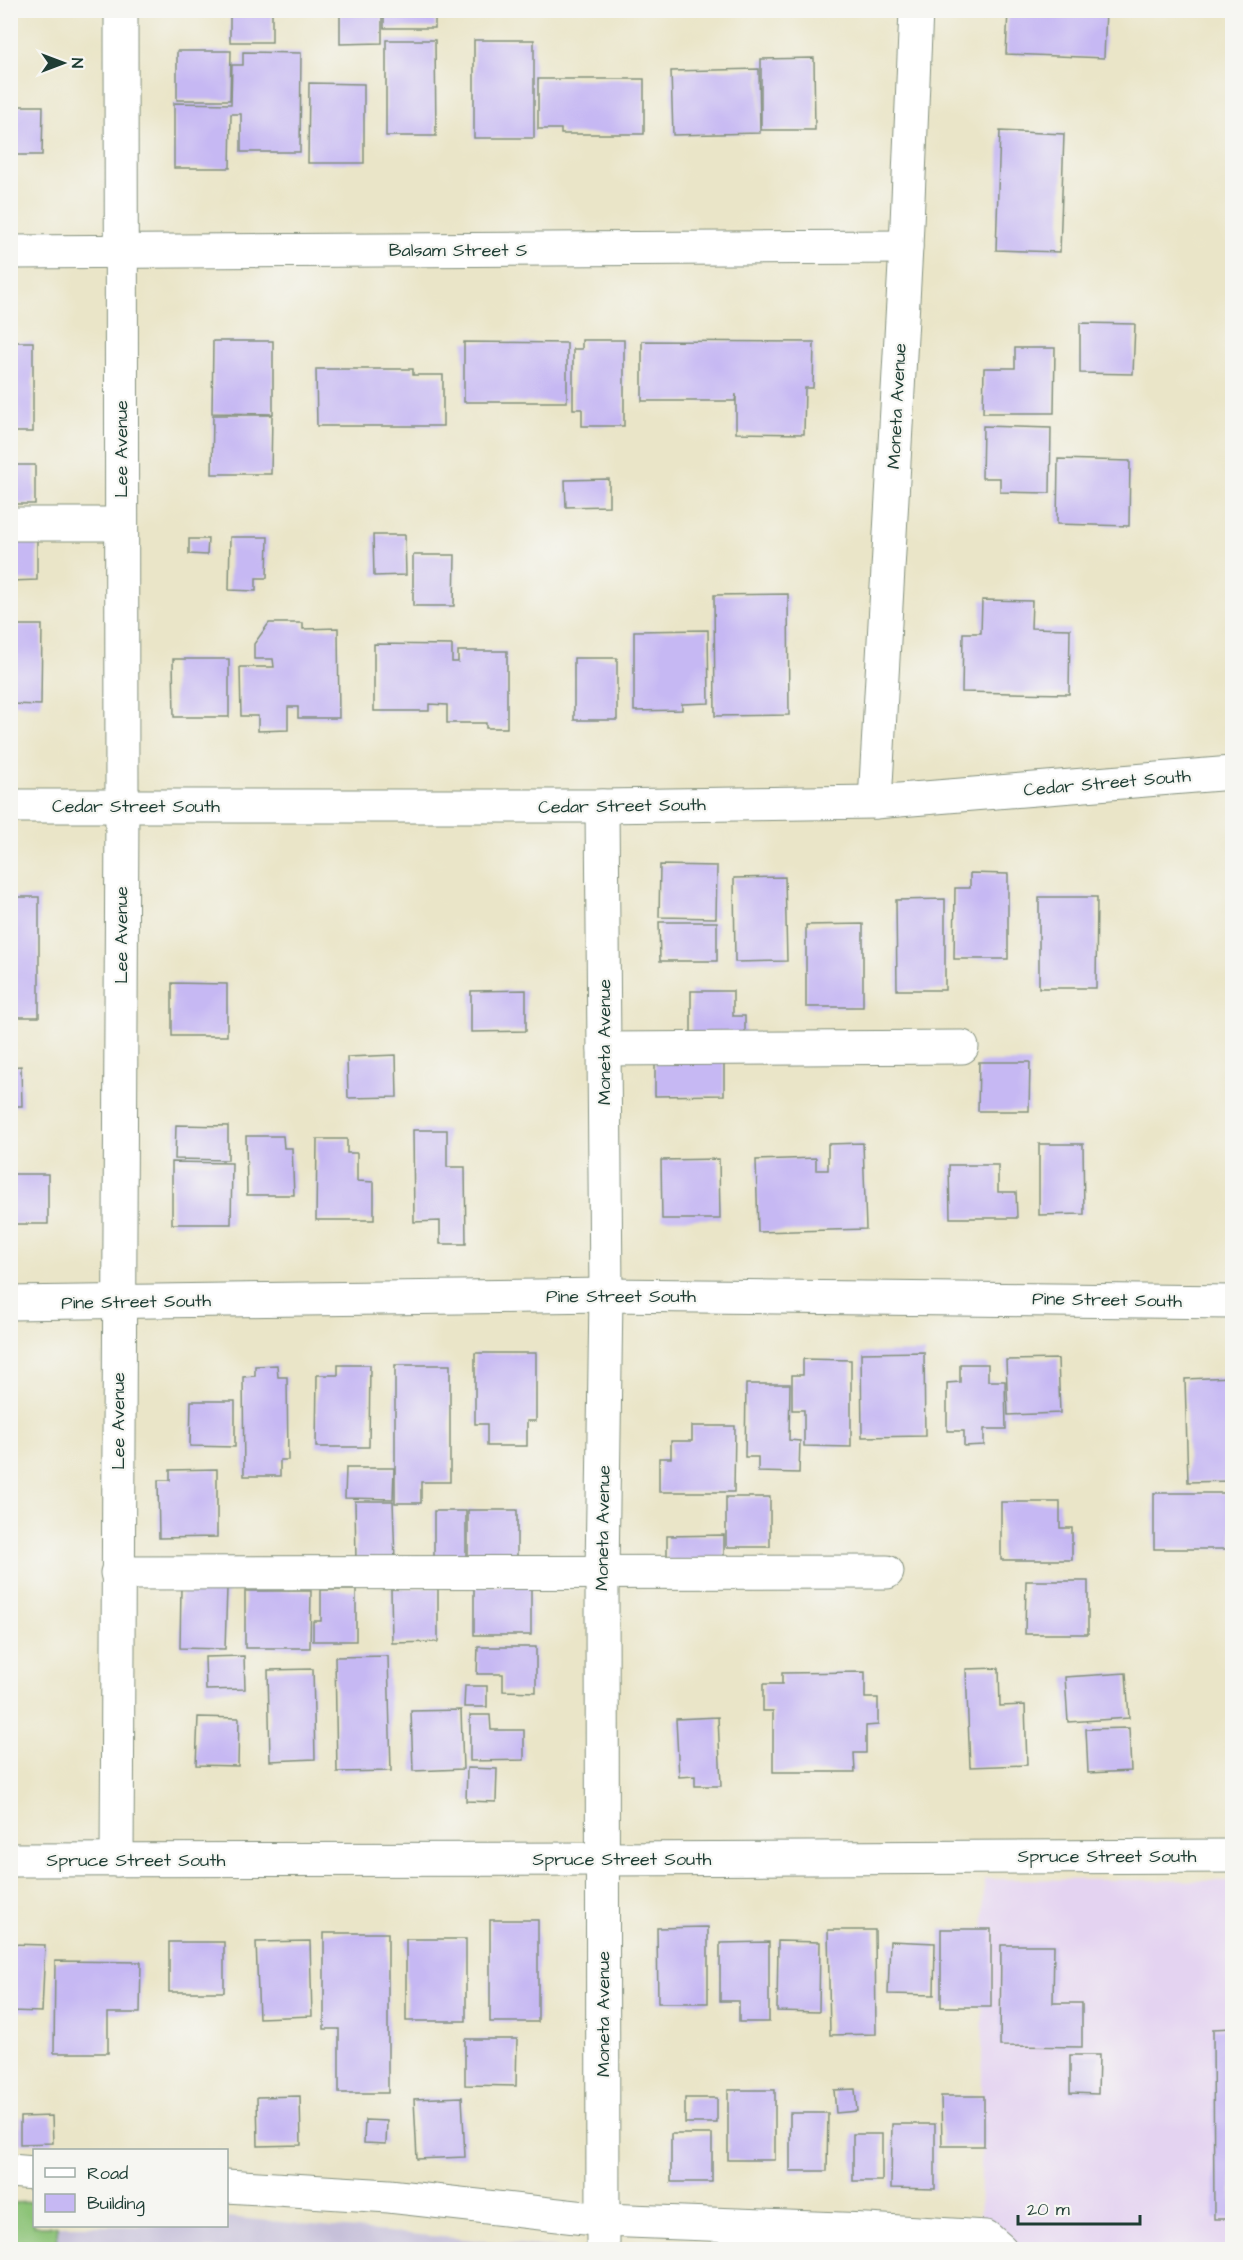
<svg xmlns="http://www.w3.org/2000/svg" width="1243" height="2260" font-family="'Architects Daughter',sans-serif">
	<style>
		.built { fill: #e4d3f1 }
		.industrial { fill: #c6c0d9 }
		.green { fill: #8cc377; stroke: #568056; stroke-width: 1.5 }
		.building { fill: #c6b8f3 }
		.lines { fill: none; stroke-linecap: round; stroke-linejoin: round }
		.minor-casing { stroke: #84917e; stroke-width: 35 }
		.minor { stroke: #fff; stroke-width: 33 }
		.labels { text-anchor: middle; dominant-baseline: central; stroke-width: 4.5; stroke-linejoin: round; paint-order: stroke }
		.street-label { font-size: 18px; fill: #1f3d34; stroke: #f6f6f2 }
	</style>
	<rect width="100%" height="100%" fill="#f6f6f2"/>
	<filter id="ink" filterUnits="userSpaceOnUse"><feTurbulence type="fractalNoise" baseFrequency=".0167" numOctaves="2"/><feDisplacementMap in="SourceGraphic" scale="12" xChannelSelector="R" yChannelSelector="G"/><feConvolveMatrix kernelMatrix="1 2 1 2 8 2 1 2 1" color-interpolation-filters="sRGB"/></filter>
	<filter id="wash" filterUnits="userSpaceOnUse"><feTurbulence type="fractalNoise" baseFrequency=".008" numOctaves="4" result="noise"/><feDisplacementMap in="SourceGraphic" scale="24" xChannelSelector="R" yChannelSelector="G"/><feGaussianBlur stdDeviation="1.35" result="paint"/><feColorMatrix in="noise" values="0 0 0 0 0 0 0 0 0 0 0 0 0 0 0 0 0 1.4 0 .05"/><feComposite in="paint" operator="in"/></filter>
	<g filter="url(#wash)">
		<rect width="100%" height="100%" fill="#eae5c8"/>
		<!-- built -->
		<polygon class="built" points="984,1879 1232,1881 1232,2249 980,2250"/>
		<!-- industrial -->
		<polygon class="industrial" points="227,2217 561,2248 561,2249 58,2249 57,2226 226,2226"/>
		<!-- green -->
		<polygon class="green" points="34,2202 34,2226 57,2226 58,2249 11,2249 11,2203"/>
		<g id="blocks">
			<!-- building -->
			<g class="building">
				<rect x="230" y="10" width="42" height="32"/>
				<polygon points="340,10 382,10 382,43 340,44"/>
				<rect x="384" y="10" width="51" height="18"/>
				<polygon points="763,10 807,10 807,14 763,15"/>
				<polygon points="1008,10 1106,10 1104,58 1006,54"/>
				<polygon points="386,40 435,40 436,136 386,136"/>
				<rect x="474" y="40" width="60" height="98"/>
				<polygon points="177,51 231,51 230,100 177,100"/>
				<polygon points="243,52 301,53 300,152 241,152 241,114 231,114 230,168 174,168 174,103 231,104 232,65 243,65"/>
				<polygon points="814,58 815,130 761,130 761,59"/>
				<polygon points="759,69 760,133 673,135 671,71"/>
				<polygon points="538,79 644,79 644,134 561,134 561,129 538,129"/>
				<polygon points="309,83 364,84 364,163 308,163"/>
				<polygon points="10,106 43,106 42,155 10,155"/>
				<polygon points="1000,131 1064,134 1060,252 996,250"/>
				<polygon points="1080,323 1135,324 1133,374 1080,373"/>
				<polygon points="582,340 624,340 624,426 582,426 582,409 573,409 573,349 582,349"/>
				<polygon points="213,341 273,341 273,414 212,413"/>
				<polygon points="642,341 814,342 813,388 805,388 804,434 736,433 736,394 735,401 642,401"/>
				<rect x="10" y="342" width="23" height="90"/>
				<polygon points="464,342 567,343 567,402 464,402"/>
				<polygon points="1015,348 1055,348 1054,413 983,413 984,368 1015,368"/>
				<polygon points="316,369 413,369 413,375 443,375 443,426 317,426"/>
				<polygon points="213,415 272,415 271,474 212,474"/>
				<polygon points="983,426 1051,428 1050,493 1000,492 1000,478 982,478"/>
				<polygon points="1058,459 1130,461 1129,526 1057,524"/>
				<rect x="10" y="465" width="25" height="39"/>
				<polygon points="609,479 609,506 566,507 565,480"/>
				<polygon points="373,535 405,535 406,575 374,576"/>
				<polygon points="230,537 268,537 267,578 256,578 256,591 229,590"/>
				<polygon points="189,539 208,539 207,555 189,554"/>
				<polygon points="10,540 37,540 37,580 10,581"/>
				<polygon points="413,555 455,555 454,606 413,606"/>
				<polygon points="788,594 789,715 715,716 714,595"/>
				<polygon points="982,600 1032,601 1031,628 1070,629 1069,694 962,692 963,633 981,633"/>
				<polygon points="269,623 303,623 303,629 338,628 339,718 298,718 298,707 288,707 288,730 258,731 258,716 241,716 240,667 274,667 273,659 254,659 254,644"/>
				<polygon points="10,625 42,625 41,705 10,704"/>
				<polygon points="708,630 709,703 682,704 682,710 634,711 634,631"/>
				<polygon points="374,644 452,645 452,662 458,662 458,651 507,651 507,728 486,728 486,723 447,723 447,705 429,704 429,711 374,711"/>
				<rect x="574" y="658" width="43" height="62"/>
				<polygon points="173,659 229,659 229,717 174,717"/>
				<polygon points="660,865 717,866 716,918 659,917"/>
				<polygon points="970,873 1008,874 1008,959 954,959 955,888 970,888"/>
				<polygon points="785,877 787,961 735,962 734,878"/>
				<rect x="10" y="897" width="29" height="120"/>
				<polygon points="1039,897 1097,897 1096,988 1039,988"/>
				<polygon points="945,899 945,990 897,990 896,900"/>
				<polygon points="659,922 717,922 717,961 660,961"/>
				<polygon points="863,924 863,1007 806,1007 806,925"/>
				<polygon points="172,983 227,984 227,1036 172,1036"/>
				<polygon points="526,990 526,1031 471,1032 471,991"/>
				<polygon points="691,991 733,991 733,1016 745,1016 745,1035 691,1035"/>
				<polygon points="724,1054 724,1095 655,1096 655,1055"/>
				<polygon points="396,1055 397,1097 348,1098 347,1057"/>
				<polygon points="979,1062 1030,1062 1029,1111 978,1111"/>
				<polygon points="21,1066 22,1106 10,1106 10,1067"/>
				<polygon points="176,1125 228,1126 228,1160 175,1159"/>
				<polygon points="413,1130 447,1130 447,1167 465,1167 466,1244 440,1244 440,1221 414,1222"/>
				<polygon points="246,1136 283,1136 284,1148 292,1148 294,1195 247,1195"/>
				<polygon points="317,1139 347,1139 347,1153 357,1153 357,1181 374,1182 374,1220 316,1220"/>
				<polygon points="863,1143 866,1229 758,1232 756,1160 816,1158 816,1170 828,1170 828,1144"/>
				<polygon points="1039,1144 1083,1144 1084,1214 1039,1215"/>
				<polygon points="719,1159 720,1219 662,1219 661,1160"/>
				<polygon points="172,1162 232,1163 231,1224 172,1224"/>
				<polygon points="949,1165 998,1165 998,1192 1016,1192 1017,1218 950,1218"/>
				<rect x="10" y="1174" width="38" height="50"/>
				<polygon points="924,1352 925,1436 862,1437 861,1353"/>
				<polygon points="475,1353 536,1353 536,1421 527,1421 527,1446 487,1446 487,1424 475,1424"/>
				<polygon points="803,1359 851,1360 851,1447 804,1446 804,1410 792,1410 792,1375 803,1375"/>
				<polygon points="1058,1359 1060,1413 1008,1415 1006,1360"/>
				<polygon points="960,1364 988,1364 988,1381 1005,1381 1006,1429 984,1429 984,1445 964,1446 964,1431 947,1431 947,1383 960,1382"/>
				<polygon points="277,1365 278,1377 287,1377 288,1460 280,1460 280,1476 244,1476 243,1377 255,1376 255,1366"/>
				<polygon points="338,1365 370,1365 369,1447 316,1447 317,1375 338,1375"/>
				<polygon points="395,1365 450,1365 450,1482 421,1482 421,1503 395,1503"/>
				<polygon points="1232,1377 1232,1481 1188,1482 1185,1379"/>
				<polygon points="746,1384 790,1384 789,1440 800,1441 799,1473 758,1472 758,1457 745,1457"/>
				<polygon points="191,1401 235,1401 235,1447 190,1446"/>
				<polygon points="692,1426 735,1426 734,1492 659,1492 659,1458 671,1458 671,1441 692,1441"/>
				<polygon points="346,1468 394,1468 393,1499 345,1498"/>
				<polygon points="217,1469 217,1537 159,1538 158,1480 170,1480 170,1470"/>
				<rect x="1154" y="1493" width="78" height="56"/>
				<rect x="726" y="1497" width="44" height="50"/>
				<polygon points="355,1501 393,1501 395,1562 356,1563"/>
				<polygon points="1001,1502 1060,1502 1060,1528 1072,1528 1072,1560 1001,1560"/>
				<rect x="468" y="1510" width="49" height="48"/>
				<rect x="434" y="1511" width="32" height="47"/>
				<polygon points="724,1535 724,1561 667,1561 667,1536"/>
				<polygon points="1026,1581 1088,1581 1088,1634 1025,1634"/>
				<rect x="474" y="1586" width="57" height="49"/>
				<polygon points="181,1587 227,1588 225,1649 180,1648"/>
				<polygon points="438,1588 438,1642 392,1643 391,1589"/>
				<polygon points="321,1590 356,1590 356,1641 313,1641 313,1621 321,1621"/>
				<polygon points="245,1591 311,1591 310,1648 245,1648"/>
				<polygon points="478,1647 536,1647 536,1692 503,1691 503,1674 477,1674"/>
				<polygon points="244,1656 245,1689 206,1690 205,1657"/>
				<polygon points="388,1656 391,1771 337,1772 335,1657"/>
				<polygon points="999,1668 1000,1706 1025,1705 1027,1765 970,1767 966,1669"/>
				<polygon points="313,1669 315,1759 270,1761 268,1670"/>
				<polygon points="865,1672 865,1698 878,1698 878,1725 866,1726 866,1753 854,1753 855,1772 773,1772 773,1711 763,1711 763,1684 782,1684 782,1673"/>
				<polygon points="1126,1673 1129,1718 1068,1722 1065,1677"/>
				<polygon points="465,1686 487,1686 487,1707 464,1707"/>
				<polygon points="461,1710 463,1769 413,1771 411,1711"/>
				<polygon points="470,1715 490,1715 491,1730 524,1730 524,1760 470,1761"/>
				<polygon points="198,1717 239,1718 238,1766 196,1765"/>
				<polygon points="718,1717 721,1786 695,1786 695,1776 679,1777 676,1719"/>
				<polygon points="1129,1728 1131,1771 1088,1773 1086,1729"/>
				<polygon points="467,1768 497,1769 496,1802 466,1801"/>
				<rect x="490" y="1920" width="48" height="102"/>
				<polygon points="708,1927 708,2003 658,2003 657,1928"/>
				<rect x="941" y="1929" width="50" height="78"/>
				<polygon points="828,1930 875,1930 876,2034 830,2035"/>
				<polygon points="324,1933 388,1933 388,2093 339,2093 339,2029 324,2029"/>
				<rect x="406" y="1939" width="60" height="82"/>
				<polygon points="310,1941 312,2016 259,2018 256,1942"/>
				<polygon points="778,1941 820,1942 819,2012 777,2011"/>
				<polygon points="890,1941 935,1943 934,1995 888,1994"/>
				<rect x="169" y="1942" width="55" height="50"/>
				<polygon points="769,1942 769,2022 739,2022 739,2001 720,2001 720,1943"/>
				<polygon points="10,1944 45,1945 42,2012 10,2011"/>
				<polygon points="1001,1945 1054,1945 1053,2003 1082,2003 1082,2047 1000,2046"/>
				<polygon points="55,1961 141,1962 140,2013 108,2013 108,2053 54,2053"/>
				<polygon points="1232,2028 1232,2219 1214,2219 1213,2029"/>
				<polygon points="465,2039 517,2039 516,2086 465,2085"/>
				<polygon points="1070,2055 1099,2055 1098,2094 1070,2093"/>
				<polygon points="855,2089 857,2111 836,2113 834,2090"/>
				<rect x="728" y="2090" width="47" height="70"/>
				<polygon points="300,2096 301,2145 258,2146 257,2097"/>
				<polygon points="941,2096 984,2096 984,2146 942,2146"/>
				<polygon points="462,2097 465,2157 417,2159 414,2099"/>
				<rect x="685" y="2098" width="32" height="25"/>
				<polygon points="790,2113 828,2113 827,2171 790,2171"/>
				<polygon points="52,2116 53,2143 20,2144 20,2117"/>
				<polygon points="365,2120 387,2121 386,2144 364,2143"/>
				<polygon points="892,2124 935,2124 935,2189 891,2188"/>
				<rect x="671" y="2134" width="41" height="48"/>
				<rect x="853" y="2134" width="29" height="47"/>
			</g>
		</g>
	</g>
	<g filter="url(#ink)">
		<use href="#blocks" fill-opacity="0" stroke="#84917e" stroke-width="1.5"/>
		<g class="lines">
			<!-- minor casing -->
			<g class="minor-casing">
				<g id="minor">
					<polyline points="10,252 906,247"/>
					<polyline points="10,524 121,524"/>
					<polyline points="875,802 906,247 916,10"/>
					<polyline points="10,806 602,806 875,802 1232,773"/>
					<polyline points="602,806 606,1295 602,1573 603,2250"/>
					<polyline points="604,1049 962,1047"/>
					<polyline points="10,1303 606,1295 1232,1302"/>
					<polyline points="117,1573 887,1572"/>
					<polyline points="10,1860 603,1859 1232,1856"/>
					<polyline points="117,1860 122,806 121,10"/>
					<polyline points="10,2171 34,2173"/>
					<polyline points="226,2186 389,2196 603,2220 867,2230 986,2237 1001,2250"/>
				</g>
			</g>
			<!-- minor -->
			<use href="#minor" class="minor"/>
		</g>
	</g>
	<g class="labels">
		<!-- street labels -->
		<g class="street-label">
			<text x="458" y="250">Balsam Street S</text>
			<text transform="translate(897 406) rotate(-87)">Moneta Avenue</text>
			<text transform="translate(121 449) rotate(-90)">Lee Avenue</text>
			<text transform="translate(1107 783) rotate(-5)">Cedar Street South</text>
			<text x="136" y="806">Cedar Street South</text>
			<text transform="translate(622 806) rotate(-1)">Cedar Street South</text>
			<text transform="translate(121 935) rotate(-90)">Lee Avenue</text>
			<text transform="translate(604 1042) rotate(-90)">Moneta Avenue</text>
			<text x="621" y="1296">Pine Street South</text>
			<text transform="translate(1107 1300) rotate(1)">Pine Street South</text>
			<text transform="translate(136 1302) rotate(-1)">Pine Street South</text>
			<text transform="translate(118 1421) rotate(-90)">Lee Avenue</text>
			<text transform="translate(603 1528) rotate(-89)">Moneta Avenue</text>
			<text x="1107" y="1856">Spruce Street South</text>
			<text x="622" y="1859">Spruce Street South</text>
			<text x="136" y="1860">Spruce Street South</text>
			<text transform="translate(603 2014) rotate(-90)">Moneta Avenue</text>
		</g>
	</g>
	<!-- margin -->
	<rect width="1243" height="2260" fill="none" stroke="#f6f6f2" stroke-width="36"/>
	<!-- legend -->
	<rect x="33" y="2149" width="195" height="78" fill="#f6f6f2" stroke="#a0aca6" stroke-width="1.5"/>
	<rect x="45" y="2168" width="30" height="9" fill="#ffffff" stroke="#a0aca6" stroke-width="1.5"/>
	<text x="87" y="2179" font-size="18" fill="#1f3d34">Road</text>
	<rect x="45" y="2194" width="30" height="18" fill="#c6b8f3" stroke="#a0aca6" stroke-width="1.5"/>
	<text x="87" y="2209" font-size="18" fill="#1f3d34">Building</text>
	<!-- north arrow -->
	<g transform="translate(63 63) rotate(90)" stroke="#f6f6f2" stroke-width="4.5" paint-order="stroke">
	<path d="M0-4.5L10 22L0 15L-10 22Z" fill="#1f3d34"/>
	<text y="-9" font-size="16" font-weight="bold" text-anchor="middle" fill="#1f3d34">N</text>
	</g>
	<!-- scale -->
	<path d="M1018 2215v9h122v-9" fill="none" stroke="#1f3d34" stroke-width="3"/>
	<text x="1027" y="2215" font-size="18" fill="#1f3d34" stroke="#f6f6f2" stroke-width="4.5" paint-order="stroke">20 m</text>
</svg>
